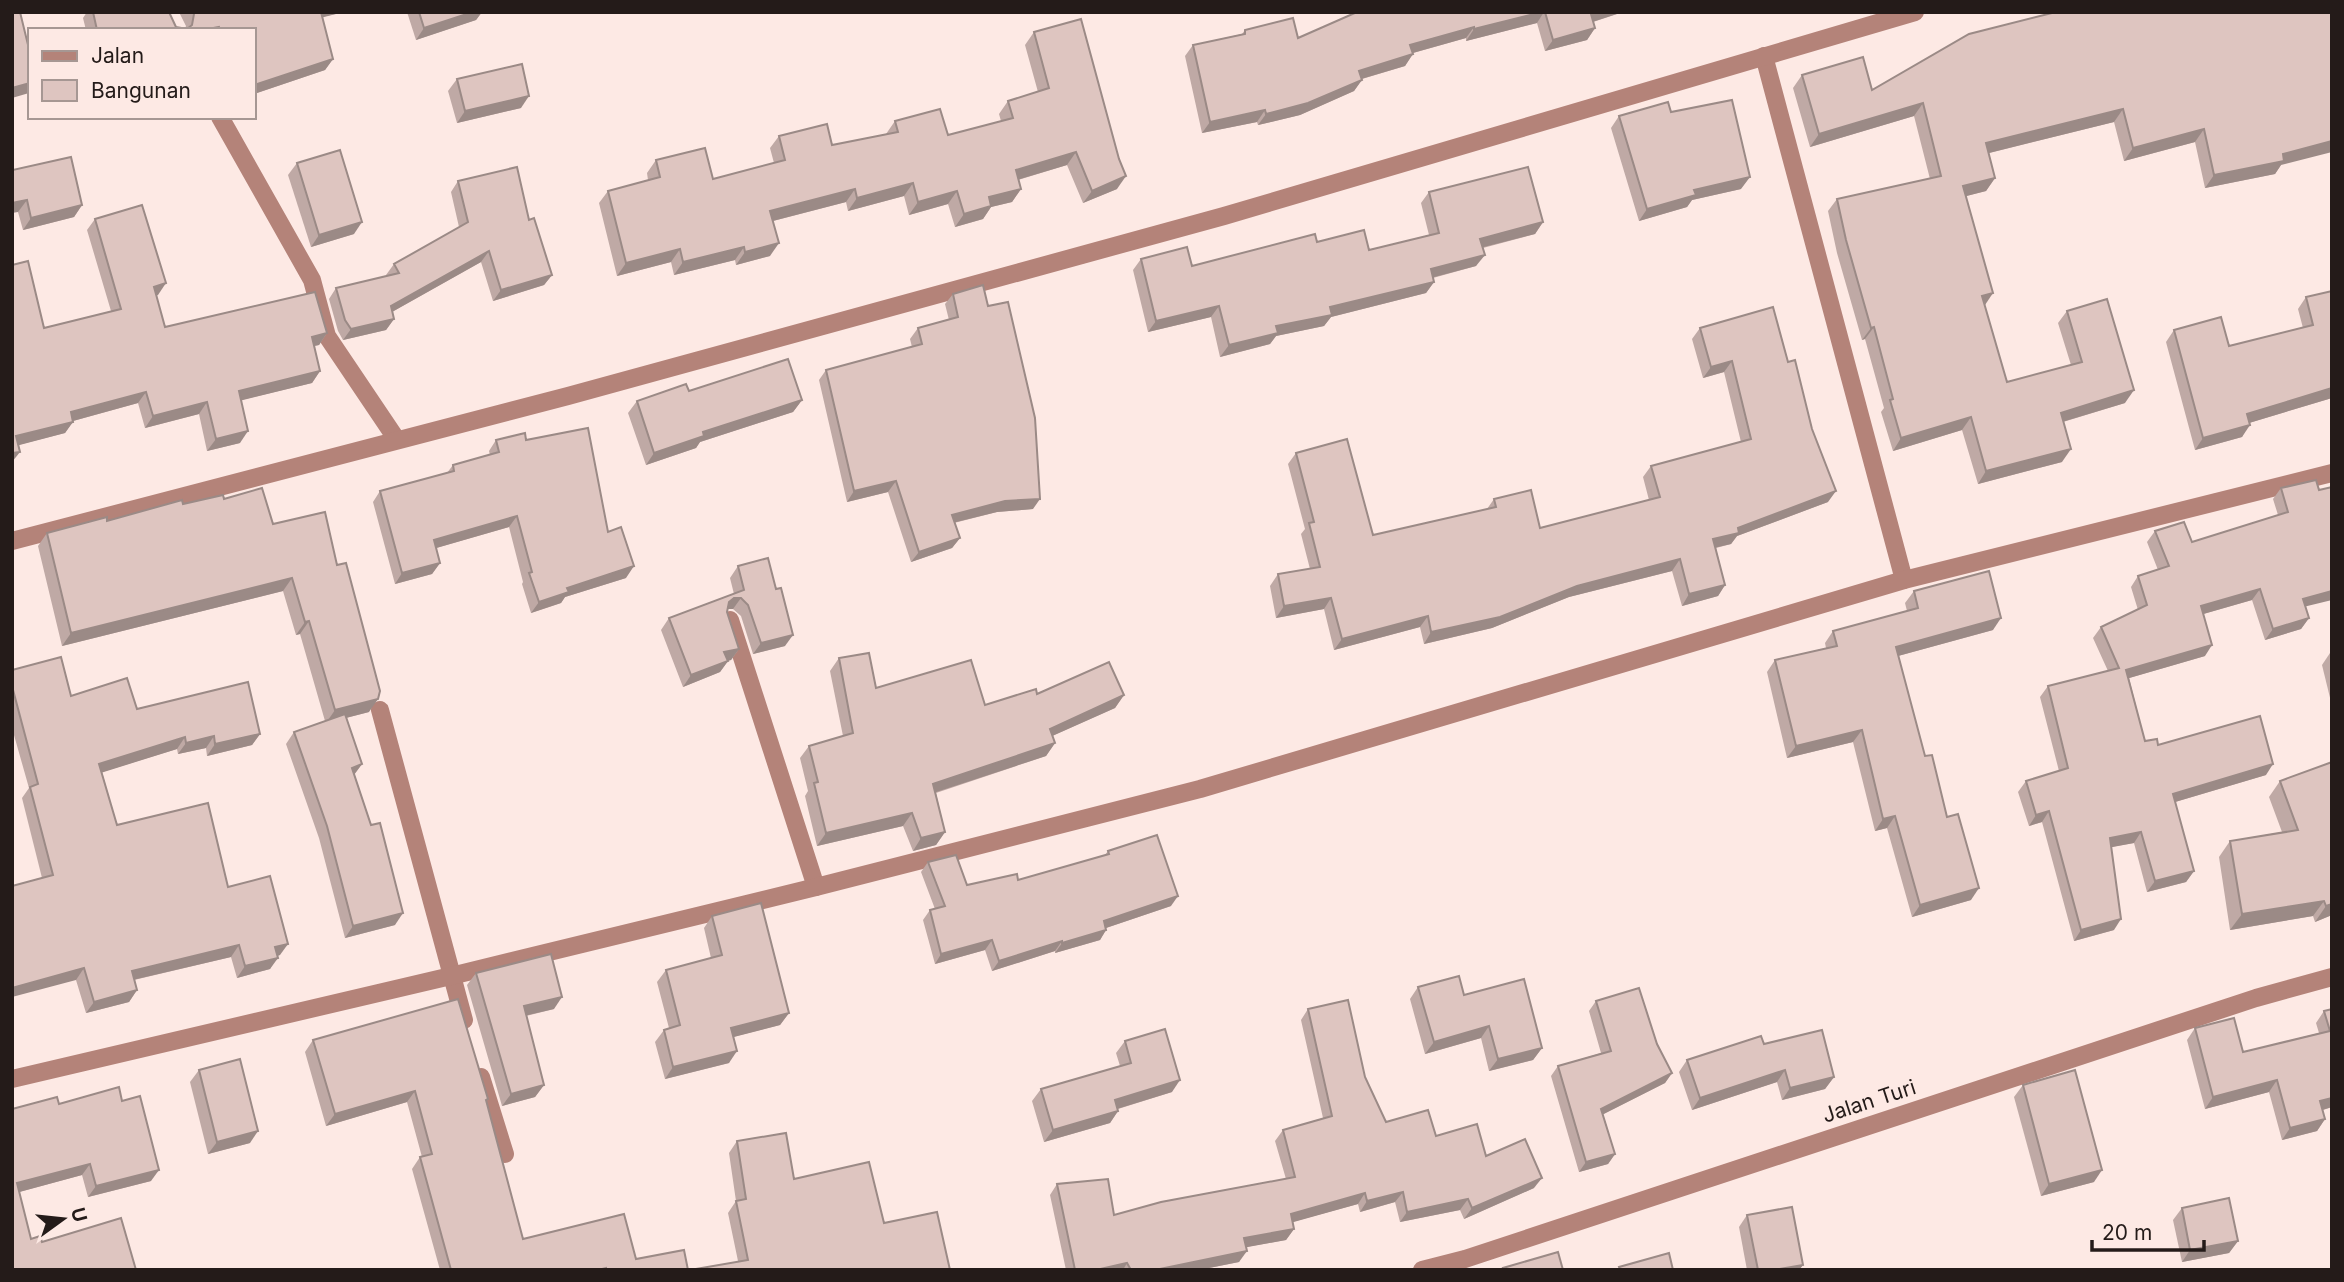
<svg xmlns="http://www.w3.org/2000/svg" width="2344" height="1282" font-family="Inter,sans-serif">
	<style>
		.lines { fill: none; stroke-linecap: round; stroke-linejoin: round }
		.street { stroke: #b48379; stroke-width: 18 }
		.wall { fill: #bfa9a5 }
		.shaded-wall { fill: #9b8a86 }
		.building { fill: #dec5c0; stroke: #9b8a86; stroke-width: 2 }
		.labels { text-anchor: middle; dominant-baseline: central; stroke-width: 5; stroke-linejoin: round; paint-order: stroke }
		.street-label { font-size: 21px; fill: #241b19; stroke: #fde9e4 }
	</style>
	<rect width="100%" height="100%" fill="#fde9e4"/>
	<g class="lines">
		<!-- street -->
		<g class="street">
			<polyline points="1764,56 1904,580"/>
			<polyline points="220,117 312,280 327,336 397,440"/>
			<polyline points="12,541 568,396 1224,216 1915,12"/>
			<polyline points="730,620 816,887"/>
			<polyline points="380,710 464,1020"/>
			<polyline points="481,1077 505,1154"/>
			<polyline points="12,1079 451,976 816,887 1200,789 1904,580 2332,473"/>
			<polyline points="1422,1270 1465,1259 2256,998 2332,977"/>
		</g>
	</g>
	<!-- wall -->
	<g class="wall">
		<polygon points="87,12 169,12 176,27 185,29 186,26 179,12 344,12 322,17 333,59 325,70 254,94 254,30 86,30 83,18"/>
		<polygon points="407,12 482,12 476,20 416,40"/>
		<polygon points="1354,12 1623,12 1593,22 1595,28 1587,40 1545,51 1537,23 1466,41 1466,38 1413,53 1405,66 1362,79 1354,91 1300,115 1258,125 1257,122 1202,133 1185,56 1193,45 1242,34 1245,30 1298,38 1352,14"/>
		<polygon points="2056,12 2281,165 2275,174 2205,188 2195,142 2124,161 2114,122 1989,153 1995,178 1986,191 1966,196 1984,306 2007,382 2071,365 2058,323 2067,311 2125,403 2063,422 2062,462 1978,484 1962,430 1893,451 1881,412 1884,408 1865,339 1862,340 1837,253 1828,211 1837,199 1930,179 1914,116 1810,147 1793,88 1802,75 1872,90"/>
		<polygon points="1034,32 1117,189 1083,203 1067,165 1018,180 1021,189 1012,202 991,207 983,219 955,227 948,204 909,215 904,196 848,211 846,202 773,221 770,256 736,265 735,260 674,275 671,262 617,276 599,203 608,191 648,180 647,173 656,160 713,179 774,163 770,148 779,136 832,145 886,134 895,121 948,135 1001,121 999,114 1008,101 1038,92 1025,45"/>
		<polygon points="457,79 521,108 457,123 448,91"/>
		<polygon points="1671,112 1741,189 1692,200 1687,207 1639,221 1611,128 1619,116"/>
		<polygon points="297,163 354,234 311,247 288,175"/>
		<polygon points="13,170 82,205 74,217 23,230 18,212"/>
		<polygon points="458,181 529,220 552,275 544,285 493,301 481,262 392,312 394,319 386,330 343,340 338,331 329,299 336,288 387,276 386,275 394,264 459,227 451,192"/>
		<polygon points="1429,192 1543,222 1535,234 1483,248 1476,266 1433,278 1434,282 1426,293 1331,317 1324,326 1276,336 1270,344 1220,357 1211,317 1148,332 1133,270 1141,259 1192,266 1317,242 1369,250 1429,235 1421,203"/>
		<polygon points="95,219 158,295 156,295 165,327 327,333 319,345 314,346 320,371 312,383 241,400 240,443 207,451 199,414 145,428 138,403 73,421 65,433 18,445 44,328 111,311 87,230"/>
		<polygon points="2332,291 2332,398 2249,423 2242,437 2195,450 2166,342 2174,330 2229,346 2303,328 2298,309 2306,297"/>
		<polygon points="953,294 1033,509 997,512 954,523 960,538 952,548 911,562 888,492 847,502 819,380 826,370 912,347 910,339 918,328 949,320 945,304"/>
		<polygon points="1773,307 1828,502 1737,536 1731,544 1716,548 1725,585 1718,596 1682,606 1672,571 1569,597 1492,628 1424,644 1420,627 1334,650 1324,609 1276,618 1270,586 1278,574 1310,569 1301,534 1305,529 1288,464 1296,453 1373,535 1487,509 1494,499 1540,528 1649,500 1643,477 1651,466 1741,442 1724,372 1703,378 1692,339 1700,328"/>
		<polygon points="689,391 802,400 793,412 700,442 696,448 646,465 628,413 637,401"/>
		<polygon points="496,440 526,440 608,532 626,578 565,597 561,603 531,613 522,584 523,582 509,527 436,548 440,563 432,574 395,584 373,502 380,491 447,473 453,465 490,455 489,451"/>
		<polygon points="2316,480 2305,607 2309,618 2301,629 2265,640 2252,600 2203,614 2205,656 2129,678 2145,741 2266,775 2175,802 2194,871 2186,882 2147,892 2134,843 2111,847 2114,930 2074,941 2042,822 2029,826 2018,792 2026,781 2059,771 2040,697 2048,686 2108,671 2093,638 2101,627 2138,610 2131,587 2138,576 2158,570 2147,542 2155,531 2192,542 2278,515 2273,499 2281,488"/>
		<polygon points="224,499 273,524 369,712 346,718 362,764 354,775 395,925 345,938 319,838 286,744 294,732 325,721 300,634 296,635 283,591 62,646 38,546 47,533 107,521 183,504"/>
		<polygon points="738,566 785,646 753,654 741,616 733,609 727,609 727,612 739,649 731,660 728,661 720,672 683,687 661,630 669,618 734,594 730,578"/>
		<polygon points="1914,591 1993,630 1898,656 1925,756 1947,817 1971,900 1912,917 1887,828 1875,831 1853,742 1787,758 1767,672 1775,660 1826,648 1825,643 1833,631 1907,611 1905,603"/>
		<polygon points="2330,653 2332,653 2332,706 2322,665"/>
		<polygon points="839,658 876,688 985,705 1037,694 1124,695 1115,708 1052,736 1055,743 1046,756 936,793 945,832 936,845 913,851 903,826 817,846 805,796 808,791 800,758 809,746 843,736 830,671"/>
		<polygon points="12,670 71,696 260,734 252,745 207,756 206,748 178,754 177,749 102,772 117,825 228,887 280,955 277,956 270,969 237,978 231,957 134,980 137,990 129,1002 86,1013 76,980 42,878 22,798 29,788 12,728"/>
		<polygon points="2332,762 2332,915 2315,922 2313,916 2230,930 2219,857 2230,841 2282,832 2269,797 2280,781"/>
		<polygon points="1108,851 1171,906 1106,928 1106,930 1100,940 1055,953 1055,951 992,971 985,950 935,964 923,920 930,910 935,909 921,872 928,862 967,885 1018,880 1105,855"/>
		<polygon points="712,916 789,1013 780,1025 733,1037 729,1063 665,1079 655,1042 664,1030 669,1028 657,982 666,970 711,958 704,928"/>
		<polygon points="476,973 554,1009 526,1016 544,1085 535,1097 502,1106 467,985"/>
		<polygon points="1418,987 1464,995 1542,1048 1533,1060 1489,1071 1481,1038 1425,1054 1410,999"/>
		<polygon points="1596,1001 1657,1044 1672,1073 1665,1083 1603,1114 1615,1154 1608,1164 1579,1172 1551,1076 1558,1066 1601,1053 1589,1011"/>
		<polygon points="1308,1009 1365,1077 1386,1122 1436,1136 1486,1156 1534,1188 1464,1219 1460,1210 1400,1222 1395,1202 1360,1212 1358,1204 1292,1222 1294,1229 1286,1240 1246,1247 1239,1262 1199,1270 1066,1270 1050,1195 1057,1184 1114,1215 1286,1179 1275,1141 1283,1130 1323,1118 1301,1020"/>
		<polygon points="2332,1009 2332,1107 2323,1110 2325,1119 2317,1131 2282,1140 2269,1092 2205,1109 2187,1040 2195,1028 2243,1052 2319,1033 2316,1023 2324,1011"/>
		<polygon points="313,1040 488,1099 486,1102 523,1239 636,1259 688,1270 440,1270 412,1169 420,1157 422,1157 407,1102 326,1126 305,1052"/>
		<polygon points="1125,1041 1172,1092 1118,1109 1118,1111 1110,1123 1044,1142 1032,1101 1041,1089 1120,1066 1116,1053"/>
		<polygon points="1764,1044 1834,1077 1825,1089 1782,1100 1777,1082 1692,1110 1679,1072 1687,1060"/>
		<polygon points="199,1070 250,1143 208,1154 190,1082"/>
		<polygon points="2023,1085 2094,1182 2041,1196 2014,1097"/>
		<polygon points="122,1101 151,1181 88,1197 82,1175 19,1192 31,1239 42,1242 12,1270 12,1109 59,1104"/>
		<polygon points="737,1141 794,1179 884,1223 950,1270 738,1261 728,1213 736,1201 729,1153"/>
		<polygon points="2182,1208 2238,1241 2229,1253 2182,1262 2173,1220"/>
		<polygon points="1747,1215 1803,1265 1799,1270 1747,1270 1739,1227"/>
	</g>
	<!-- shaded-wall -->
	<g class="shaded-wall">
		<polygon points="317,12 344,12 312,20"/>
		<polygon points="473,12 482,12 476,20 416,40 424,28"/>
		<polygon points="1542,12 1544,12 1537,23 1466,41 1474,29"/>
		<polygon points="1596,12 1623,12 1583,25 1591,14"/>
		<polygon points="1474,27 1466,38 1402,56 1410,45"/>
		<polygon points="1595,28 1587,40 1545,51 1553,40"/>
		<polygon points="1413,54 1405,66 1351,82 1359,71"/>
		<polygon points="333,59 325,70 254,94 254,85"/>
		<polygon points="1362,80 1354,91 1300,115 1258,125 1266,114"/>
		<polygon points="30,83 30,92 29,93 12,98 12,88"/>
		<polygon points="529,96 521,108 457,123 465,111"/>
		<polygon points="1923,103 1914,116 1810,147 1819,134"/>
		<polygon points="2123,109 2114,122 1977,156 1986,143"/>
		<polygon points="1265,110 1257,122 1202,133 1210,122"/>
		<polygon points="2204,129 2195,142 2124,161 2133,148"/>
		<polygon points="2332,141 2332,152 2281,165 2275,174 2205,188 2214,175 2283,154"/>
		<polygon points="1076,152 1067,165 1007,183 1016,170"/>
		<polygon points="1126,176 1117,189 1083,203 1092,191"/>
		<polygon points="1750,177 1741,189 1692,200 1687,207 1639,221 1647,209 1694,190"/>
		<polygon points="1995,178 1986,191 1955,199 1963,186"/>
		<polygon points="913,183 904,196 848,211 857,198"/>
		<polygon points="855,189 846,202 761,224 770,211"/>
		<polygon points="1021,189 1012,202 991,207 983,219 955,227 964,214 989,197"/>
		<polygon points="957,191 948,204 909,215 918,202"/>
		<polygon points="27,200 18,212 12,213 12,203"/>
		<polygon points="82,205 74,217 23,230 31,218"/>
		<polygon points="362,222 354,234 311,247 319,235"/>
		<polygon points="1543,222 1535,234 1472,250 1480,239"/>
		<polygon points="779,243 770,256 736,265 745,252"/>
		<polygon points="744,247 735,260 674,275 683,262"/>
		<polygon points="680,249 671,262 617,276 626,263"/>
		<polygon points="489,251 481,262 383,317 391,306"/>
		<polygon points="1485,255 1476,266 1423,280 1431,269"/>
		<polygon points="552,275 544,285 493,301 501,290"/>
		<polygon points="1434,282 1426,293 1331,317 1324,326 1276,336 1270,344 1220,357 1229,345 1276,326 1330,307"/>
		<polygon points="166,283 158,295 146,299 154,287"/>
		<polygon points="1993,293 1985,305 1982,296"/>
		<polygon points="1219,306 1211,317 1148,332 1156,321"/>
		<polygon points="394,319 386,330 343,340 351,329"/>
		<polygon points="1874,327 1865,339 1862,340 1871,328"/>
		<polygon points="327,333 319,345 304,348 312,337"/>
		<polygon points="1732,361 1724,372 1703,378 1711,367"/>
		<polygon points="320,371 312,383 231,403 239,391"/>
		<polygon points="2332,388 2332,398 2239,426 2247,414"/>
		<polygon points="2134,390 2125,403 2052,425 2061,413"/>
		<polygon points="146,392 138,403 62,424 71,412"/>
		<polygon points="802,400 793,412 700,442 696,448 646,465 654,453 703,432"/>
		<polygon points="207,402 199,414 145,428 153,416"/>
		<polygon points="1971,417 1962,430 1893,451 1901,438"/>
		<polygon points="73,422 65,433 12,447 16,436"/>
		<polygon points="2250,425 2242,437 2195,450 2203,438"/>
		<polygon points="248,431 240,443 207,451 216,439"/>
		<polygon points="2071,449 2062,462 1978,484 1986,471"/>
		<polygon points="20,452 12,462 12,453"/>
		<polygon points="896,481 888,492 847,502 854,491"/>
		<polygon points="1836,491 1828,502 1737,536 1731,544 1705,550 1713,539 1738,528"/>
		<polygon points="1040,499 1033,509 997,512 944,525 952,515 1005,501"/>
		<polygon points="517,516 509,527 426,551 434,540"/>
		<polygon points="960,538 952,548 911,562 919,552"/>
		<polygon points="1680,559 1672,571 1569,597 1492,628 1424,644 1431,632 1577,586"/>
		<polygon points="440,563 432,574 395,584 402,573"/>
		<polygon points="634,566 626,578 565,597 561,603 531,613 539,602 567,588"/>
		<polygon points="292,578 283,591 62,646 71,633"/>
		<polygon points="1725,585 1718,596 1682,606 1689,594"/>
		<polygon points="2260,589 2252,600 2193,617 2201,606"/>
		<polygon points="2332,591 2332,600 2295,609 2303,599"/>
		<polygon points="734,598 741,598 733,609 726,609 729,602"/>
		<polygon points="1331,598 1324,609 1276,618 1284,606"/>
		<polygon points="1428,616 1420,627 1334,650 1342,639"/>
		<polygon points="2001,618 1993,630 1887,659 1896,647"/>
		<polygon points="2309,618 2301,629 2265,640 2273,629"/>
		<polygon points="309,621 300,634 296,635 305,622"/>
		<polygon points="793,635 785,646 753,654 761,643"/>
		<polygon points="2212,645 2205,656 2119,681 2126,670"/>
		<polygon points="739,649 731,660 716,663 724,652"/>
		<polygon points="728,661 720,672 683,687 691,675"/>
		<polygon points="1124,695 1115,708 1041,741 1050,729"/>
		<polygon points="378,699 369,712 326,723 335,710"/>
		<polygon points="1862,730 1853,742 1787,758 1796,746"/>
		<polygon points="260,734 252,745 207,756 215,744"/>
		<polygon points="214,736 206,748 178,754 186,743"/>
		<polygon points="185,737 177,749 91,776 99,764"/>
		<polygon points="1055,743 1046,756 924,796 933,784"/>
		<polygon points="362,764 353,776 352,768"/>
		<polygon points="2273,764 2266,775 2165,805 2173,794"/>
		<polygon points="2049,811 2042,822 2029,826 2036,815"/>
		<polygon points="912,813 903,826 817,846 826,833"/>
		<polygon points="1895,816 1887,828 1875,831 1883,819"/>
		<polygon points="945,832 936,845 913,851 921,838"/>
		<polygon points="2141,832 2134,843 2102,849 2110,838"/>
		<polygon points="2194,871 2186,882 2147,892 2155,881"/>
		<polygon points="1979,888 1971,900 1912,917 1920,905"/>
		<polygon points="1178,896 1171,906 1097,931 1104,921"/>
		<polygon points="2324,901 2313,916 2230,930 2242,914"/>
		<polygon points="2332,904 2332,915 2315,922 2326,906"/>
		<polygon points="403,913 395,925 345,938 353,926"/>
		<polygon points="2121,919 2114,930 2074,941 2081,930"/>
		<polygon points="1106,930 1100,940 1055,953 1062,943"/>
		<polygon points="992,940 985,950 935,964 941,954"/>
		<polygon points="1062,941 1055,951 992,971 999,961"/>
		<polygon points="288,944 280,955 267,959 275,947"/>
		<polygon points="239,945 231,957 124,982 132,971"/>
		<polygon points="278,958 270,969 237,978 245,966"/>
		<polygon points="84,968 76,980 12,997 12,988"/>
		<polygon points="137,990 129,1002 86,1013 94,1002"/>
		<polygon points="562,997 554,1009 515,1018 524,1006"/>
		<polygon points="789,1013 780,1025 722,1040 731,1028"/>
		<polygon points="1489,1026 1481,1038 1425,1054 1434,1042"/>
		<polygon points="1542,1048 1533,1060 1489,1071 1498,1059"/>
		<polygon points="737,1051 729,1063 665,1079 673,1067"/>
		<polygon points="1785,1070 1777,1082 1692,1110 1700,1098"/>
		<polygon points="1672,1073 1665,1083 1594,1119 1601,1109"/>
		<polygon points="1834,1077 1825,1089 1782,1100 1790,1088"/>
		<polygon points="1180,1080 1172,1092 1107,1112 1115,1100"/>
		<polygon points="2277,1080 2269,1092 2205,1109 2213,1097"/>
		<polygon points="544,1085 535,1097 502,1106 511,1094"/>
		<polygon points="415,1091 407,1102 326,1126 335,1114"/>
		<polygon points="2332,1098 2332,1107 2312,1113 2320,1101"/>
		<polygon points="1118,1111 1110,1123 1044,1142 1053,1130"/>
		<polygon points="2325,1119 2317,1131 2282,1140 2290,1128"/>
		<polygon points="258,1131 250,1143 208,1154 217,1142"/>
		<polygon points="1615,1154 1608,1164 1579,1172 1586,1162"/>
		<polygon points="90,1164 82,1175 12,1194 17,1183"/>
		<polygon points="159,1170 151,1181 88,1197 96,1186"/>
		<polygon points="2102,1170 2094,1182 2041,1196 2049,1184"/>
		<polygon points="1542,1178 1534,1188 1464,1219 1472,1208"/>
		<polygon points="1403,1192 1395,1202 1360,1212 1367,1201"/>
		<polygon points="1365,1193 1358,1204 1283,1225 1291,1214"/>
		<polygon points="1468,1199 1460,1210 1400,1222 1407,1212"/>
		<polygon points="1294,1229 1286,1240 1237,1249 1244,1238"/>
		<polygon points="2238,1241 2229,1253 2182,1262 2190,1250"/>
		<polygon points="1247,1251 1239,1262 1199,1270 1155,1270"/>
		<polygon points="1127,1263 1123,1270 1096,1270"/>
		<polygon points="1803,1265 1799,1270 1774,1270"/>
	</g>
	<!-- building -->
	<g class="building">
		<polygon points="12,12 20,12 30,53 30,83 12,88"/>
		<polygon points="93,12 169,12 176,27 187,29 192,25 194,14 193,12 321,12 333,59 254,85 254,30 220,30 219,27 203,30 97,30"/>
		<polygon points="419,12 473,12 424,28"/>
		<polygon points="1357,12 1542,12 1474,29 1474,27 1410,45 1413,54 1359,71 1362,80 1308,103 1266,114 1265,110 1210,122 1193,45 1245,34 1245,30 1293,18 1298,38"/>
		<polygon points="1545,12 1596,12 1591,14 1595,28 1553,40"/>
		<polygon points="2056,12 2332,12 2332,141 2283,154 2284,161 2214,175 2204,129 2133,148 2123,109 1986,143 1995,178 1963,186 1993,293 1982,296 2007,382 2082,362 2067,311 2107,299 2134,390 2061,413 2071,449 1986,471 1971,417 1901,438 1890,400 1893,399 1874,327 1871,328 1846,240 1837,199 1941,176 1923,103 1819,134 1802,75 1863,57 1872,90 1969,34"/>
		<polygon points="1081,19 1119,159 1126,176 1092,191 1076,152 1016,170 1021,189 989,197 991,206 964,214 957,191 918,202 913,183 857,198 855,189 770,211 779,243 745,252 744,247 683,262 680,249 626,263 608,191 660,177 656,160 705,148 713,179 785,160 779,136 827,124 832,145 898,132 895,121 940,109 948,135 1013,118 1008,101 1049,88 1034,32"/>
		<polygon points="522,64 529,96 465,111 457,79"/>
		<polygon points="1732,100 1750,177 1694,190 1696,195 1647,209 1619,116 1668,102 1671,112"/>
		<polygon points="340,150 362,222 319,235 297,163"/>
		<polygon points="71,157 82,205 31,218 27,200 12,203 12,169 13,170"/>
		<polygon points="517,167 529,220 534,218 552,275 501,290 489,251 391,306 394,319 351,329 345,320 336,288 399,273 394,264 468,222 458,181"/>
		<polygon points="1528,167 1543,222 1480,239 1485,255 1431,269 1434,282 1330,307 1332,315 1276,326 1278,333 1229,345 1219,306 1156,321 1141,259 1187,247 1192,266 1315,234 1317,242 1364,230 1369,250 1439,233 1429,192"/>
		<polygon points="142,205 166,283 154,287 165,327 315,292 327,333 312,337 320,371 239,391 248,431 216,439 207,402 153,416 146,392 71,412 73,422 16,436 20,452 12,453 12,265 28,261 44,328 121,309 95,219"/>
		<polygon points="983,285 988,306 1008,302 1035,418 1040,499 1005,501 952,515 960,538 919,552 896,481 854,491 826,370 922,344 918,328 958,317 953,294"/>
		<polygon points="2332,291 2332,388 2247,414 2250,425 2203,438 2174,330 2221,317 2229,346 2313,325 2306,297"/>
		<polygon points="1773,307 1788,362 1795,360 1812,429 1836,491 1738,528 1739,533 1713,539 1725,585 1689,594 1680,559 1577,586 1500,617 1431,632 1428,616 1342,639 1331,598 1284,606 1278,574 1320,567 1309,523 1314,522 1296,453 1347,439 1373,535 1496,507 1494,499 1531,490 1540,528 1660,497 1651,466 1751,439 1732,361 1711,367 1700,328"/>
		<polygon points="788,359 802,400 703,432 704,436 654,453 637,401 686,384 689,391"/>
		<polygon points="588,428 608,532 621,527 634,566 567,588 569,592 539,602 529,573 532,572 517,516 434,540 440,563 402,573 380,491 454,471 453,465 499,452 496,440 525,433 526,440"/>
		<polygon points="2316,480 2319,490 2332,487 2332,591 2303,599 2309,618 2273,629 2260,589 2201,606 2212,645 2126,670 2145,741 2157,739 2158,745 2260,716 2273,764 2173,794 2194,871 2155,881 2141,832 2110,838 2121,919 2081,930 2049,811 2036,815 2026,781 2068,768 2048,686 2119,668 2101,627 2147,605 2138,576 2169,566 2155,531 2184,522 2192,542 2288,512 2281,488"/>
		<polygon points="262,488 273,524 325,512 337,565 346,563 380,691 378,699 335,710 309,621 305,622 292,578 71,633 47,533 107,517 107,521 182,500 183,504 223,495 224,499"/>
		<polygon points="768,558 776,589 781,588 793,635 761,643 748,605 741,598 734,598 729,602 727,612 739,649 724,652 728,661 691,675 669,618 744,590 738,566"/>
		<polygon points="1989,571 2001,618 1896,647 1925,756 1932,755 1947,817 1958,814 1979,888 1920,905 1895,816 1883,819 1862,730 1796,746 1775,660 1837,646 1833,631 1918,608 1914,591"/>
		<polygon points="869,653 876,688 971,660 985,705 1036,689 1037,694 1109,662 1124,695 1050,729 1055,743 933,784 945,832 921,838 912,813 826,833 814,783 818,782 809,746 853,733 839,658"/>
		<polygon points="61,657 71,696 127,678 137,709 248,682 260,734 215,744 214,736 186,743 185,737 99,764 117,825 208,803 228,887 270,876 288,944 275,947 278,958 245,966 239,945 132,971 137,990 94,1002 84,968 12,988 12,886 53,875 30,787 38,784 12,686 12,670"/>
		<polygon points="345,714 362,764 352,768 371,825 380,823 403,913 353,926 327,826 294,732"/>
		<polygon points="2332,762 2332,904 2326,906 2324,901 2242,914 2230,841 2298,830 2280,781"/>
		<polygon points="1157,835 1178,896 1104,921 1106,930 1062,943 1062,941 999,961 992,940 941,954 930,910 945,906 928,862 956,855 967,885 1017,874 1018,880 1109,854 1108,851"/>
		<polygon points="761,903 789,1013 731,1028 737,1051 673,1067 664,1030 680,1025 666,970 722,955 712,916"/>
		<polygon points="551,954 562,997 524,1006 544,1085 511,1094 476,973"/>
		<polygon points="1459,976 1464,995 1524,979 1542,1048 1498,1059 1489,1026 1434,1042 1418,987"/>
		<polygon points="1639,988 1657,1044 1672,1073 1601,1109 1615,1154 1586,1162 1558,1066 1611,1051 1596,1001"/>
		<polygon points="458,999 488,1099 486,1100 523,1239 624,1214 636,1259 684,1250 688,1270 606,1270 606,1268 598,1270 451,1270 420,1157 432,1154 415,1091 335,1114 313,1040"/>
		<polygon points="1348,1000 1365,1077 1386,1122 1428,1110 1436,1136 1477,1124 1486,1156 1525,1139 1542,1178 1472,1208 1468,1199 1407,1212 1403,1192 1367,1201 1365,1193 1291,1214 1294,1229 1244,1238 1247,1251 1155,1270 1131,1270 1127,1263 1096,1270 1075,1270 1057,1184 1108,1179 1114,1215 1161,1202 1295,1177 1283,1130 1332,1116 1308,1009"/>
		<polygon points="2332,1009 2332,1098 2320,1101 2325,1119 2290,1128 2277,1080 2213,1097 2195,1028 2234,1018 2243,1052 2330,1031 2324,1011"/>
		<polygon points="1165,1029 1180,1080 1115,1100 1118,1111 1053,1130 1041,1089 1131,1063 1125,1041"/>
		<polygon points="1822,1030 1834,1077 1790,1088 1785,1070 1700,1098 1687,1060 1761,1036 1764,1044"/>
		<polygon points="240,1059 258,1131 217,1142 199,1070"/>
		<polygon points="2075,1070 2102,1170 2049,1184 2023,1085"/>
		<polygon points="119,1087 122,1101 140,1096 159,1170 96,1186 90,1164 17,1183 31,1239 40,1236 42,1242 121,1218 136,1270 12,1270 12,1109 57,1097 59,1104"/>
		<polygon points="786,1133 794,1179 869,1162 884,1223 937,1212 950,1270 690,1270 748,1260 736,1201 746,1199 737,1141"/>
		<polygon points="2229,1198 2238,1241 2190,1250 2182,1208"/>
		<polygon points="1792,1207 1803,1265 1774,1270 1758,1270 1747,1215"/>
		<polygon points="1558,1252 1563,1270 1504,1270 1503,1268"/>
		<polygon points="1669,1253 1673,1270 1620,1270 1619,1267"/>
	</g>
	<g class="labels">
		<!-- street labels -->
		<g class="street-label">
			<text transform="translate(1869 1101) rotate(-18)">Jalan Turi</text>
		</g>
	</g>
	<!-- border -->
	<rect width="2344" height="1282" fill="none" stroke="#241b19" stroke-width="28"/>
	<!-- legend -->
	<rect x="28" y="28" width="228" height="91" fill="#fde9e4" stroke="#a69793" stroke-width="2"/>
	<rect x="42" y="51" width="35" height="10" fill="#b48379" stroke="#a69793" stroke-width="2"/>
	<text x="91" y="63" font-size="21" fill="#241b19">Jalan</text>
	<rect x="42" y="80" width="35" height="21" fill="#dec5c0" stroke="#a69793" stroke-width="2"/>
	<text x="91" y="98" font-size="21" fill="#241b19">Bangunan</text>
	<!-- north arrow -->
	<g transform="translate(63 1219) rotate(75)" stroke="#fde9e4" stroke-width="5" paint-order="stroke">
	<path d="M0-5L12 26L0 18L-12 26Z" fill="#241b19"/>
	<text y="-10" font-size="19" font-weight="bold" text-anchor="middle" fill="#241b19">U</text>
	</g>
	<!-- scale -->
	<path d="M2092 1240v10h112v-10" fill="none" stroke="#241b19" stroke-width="3.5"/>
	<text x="2102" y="1240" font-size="21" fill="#241b19" stroke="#fde9e4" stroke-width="5" paint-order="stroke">20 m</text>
</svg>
